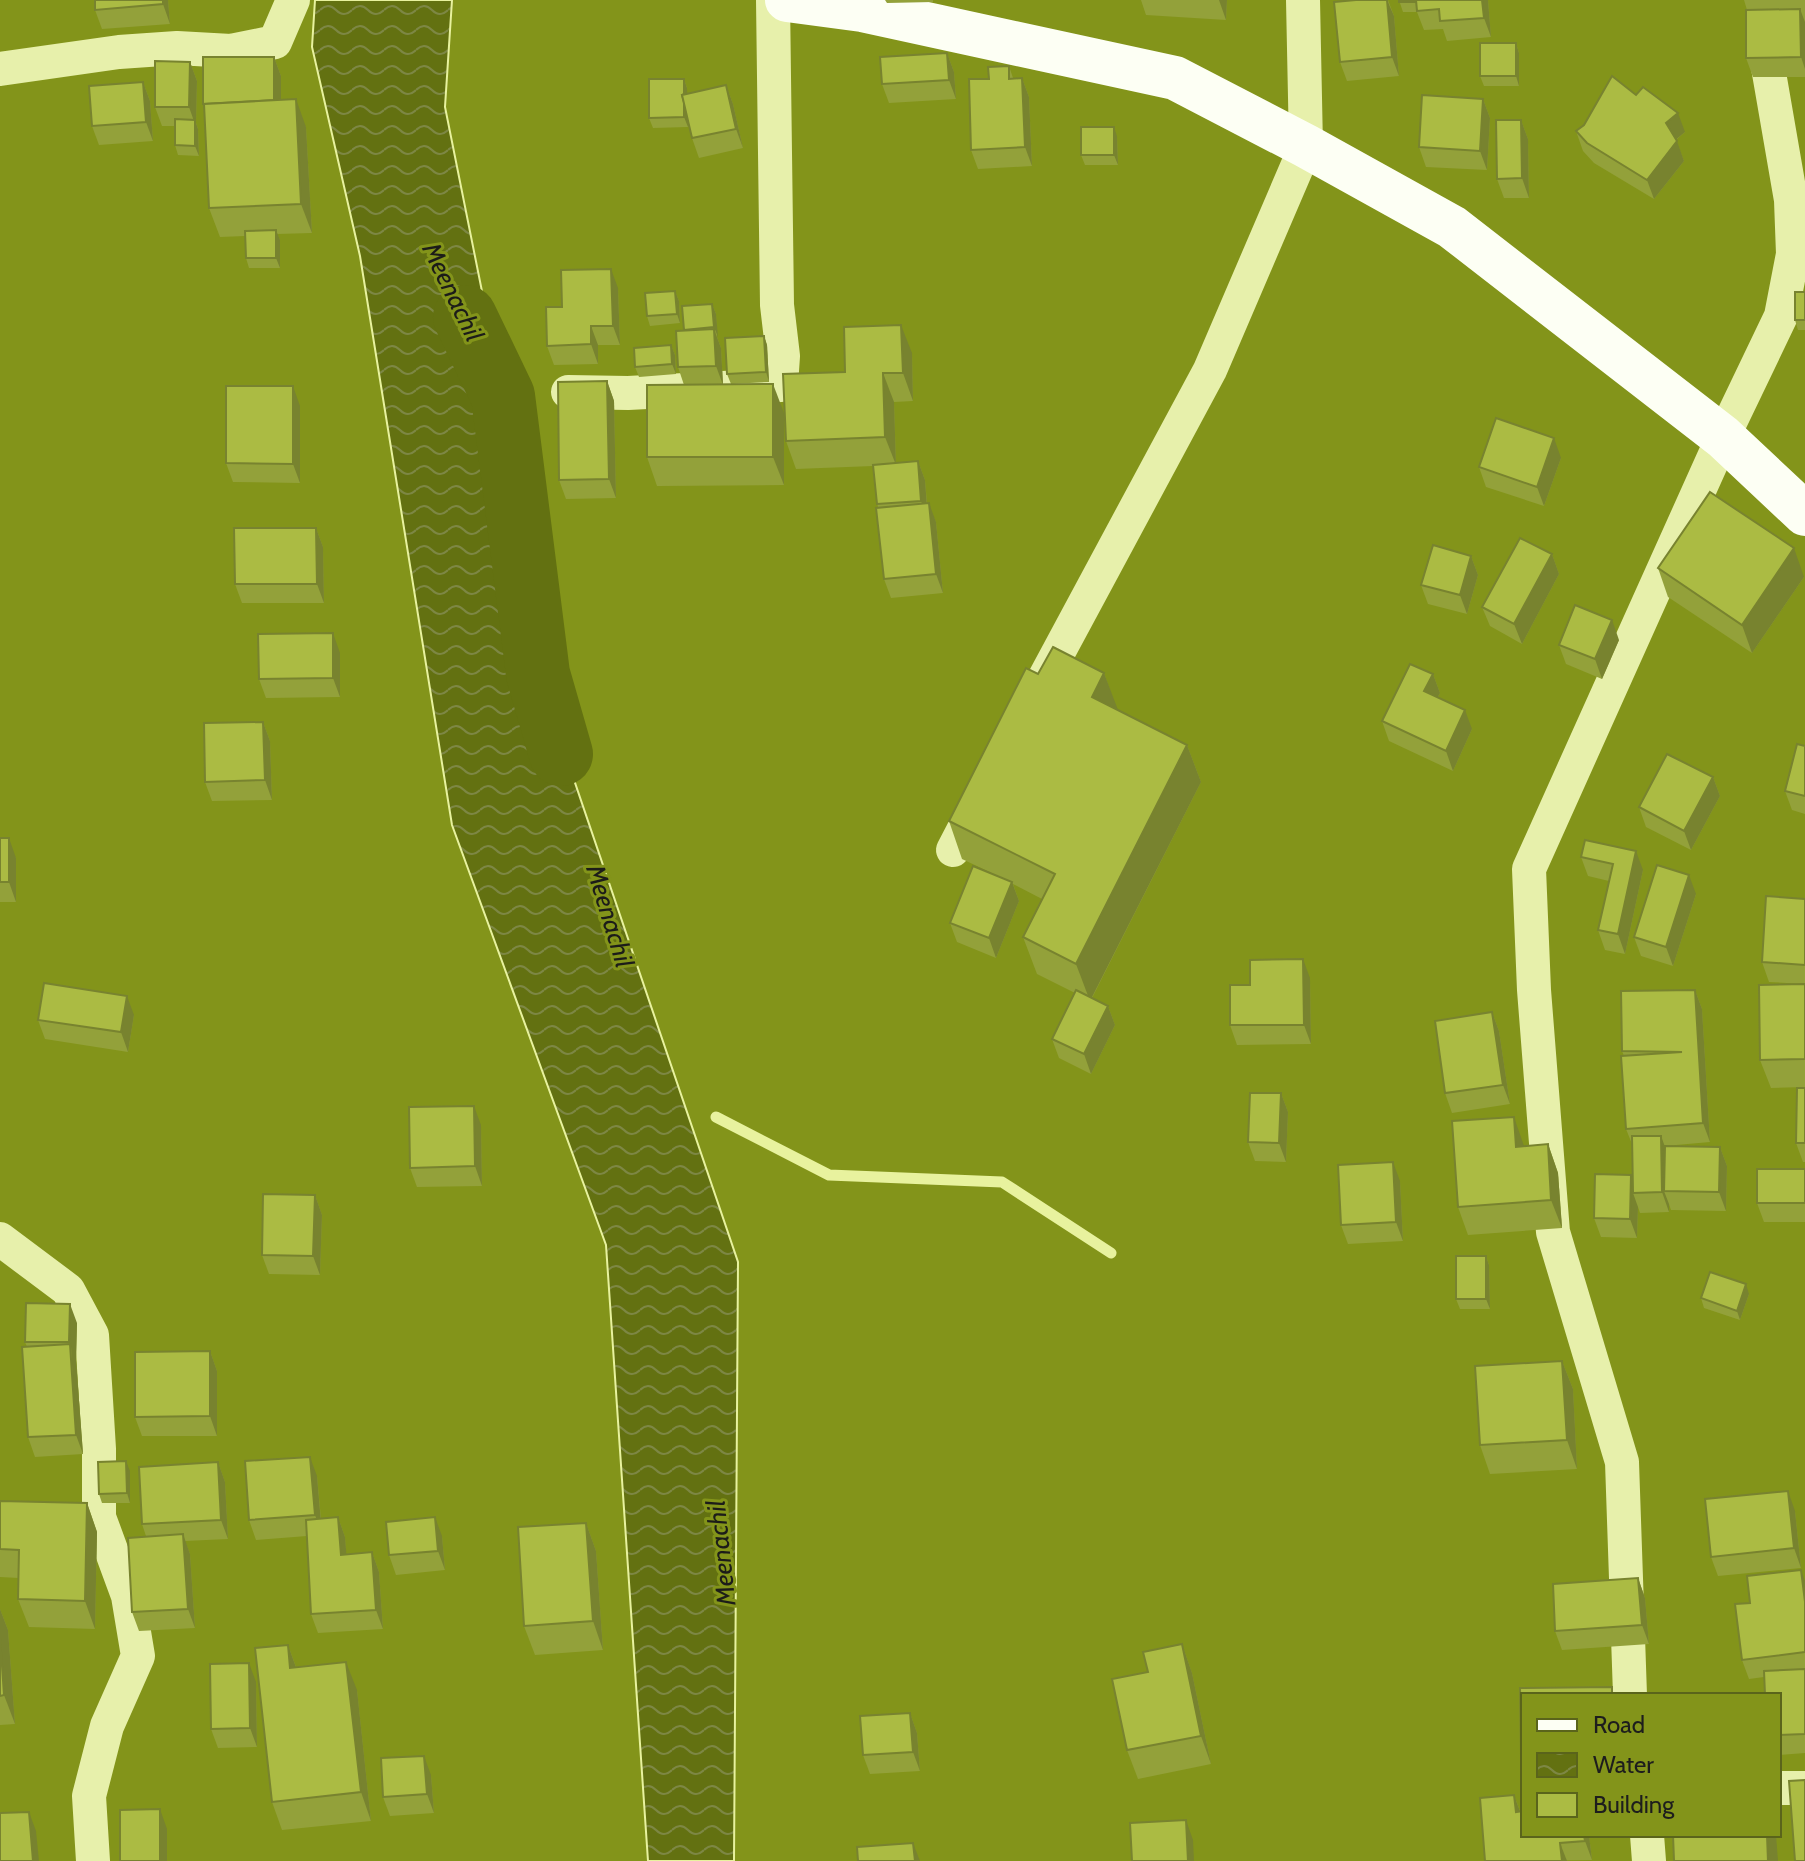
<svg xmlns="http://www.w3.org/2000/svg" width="1805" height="1861" font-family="Cabin,sans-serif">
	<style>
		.water { fill: url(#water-waves); stroke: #e8f29e; stroke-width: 2 }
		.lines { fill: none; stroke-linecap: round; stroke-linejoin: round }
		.stream { stroke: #e8f29e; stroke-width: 11 }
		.river { stroke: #637111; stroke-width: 64 }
		.minor { stroke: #e7f0ab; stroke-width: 34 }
		.major { stroke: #fdfff4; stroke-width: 44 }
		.wall { fill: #93a13a }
		.shaded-wall { fill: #78832f }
		.building { fill: #abbb43; stroke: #78832f; stroke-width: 2 }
		.labels { text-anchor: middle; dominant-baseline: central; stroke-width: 6; stroke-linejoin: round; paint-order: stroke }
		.water-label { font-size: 26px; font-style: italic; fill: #1c1c19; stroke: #83941a }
	</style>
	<defs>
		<pattern id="water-waves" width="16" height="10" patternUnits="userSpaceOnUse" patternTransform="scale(2)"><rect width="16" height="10" fill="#637111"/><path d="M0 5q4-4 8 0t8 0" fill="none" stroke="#7d8744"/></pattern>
	</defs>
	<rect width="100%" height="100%" fill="#83941a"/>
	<!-- water -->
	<polygon class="water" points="315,0 452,0 445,107 503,396 538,674 738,1262 734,1861 648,1861 606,1245 452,825 360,256 312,47"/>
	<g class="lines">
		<!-- stream -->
		<polyline class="stream" points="716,1117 829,1175 1002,1182 1111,1253"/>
		<!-- river -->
		<polyline class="river" points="465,317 503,396 538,674 561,754"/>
		<!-- minor -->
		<g class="minor">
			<polyline points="0,69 119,52 177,48 231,51 275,42 293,0"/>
			<polyline points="568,392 628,393 781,385 783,356 777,305 773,0"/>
			<polyline points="1037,692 1210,370 1306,146 1303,0"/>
			<polyline points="953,850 978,802"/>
			<polyline points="0,1239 68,1290 92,1335 99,1449 99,1517 128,1596 138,1656 107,1726 89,1796 93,1861"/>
			<polyline points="1630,1695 1622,1462 1553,1232 1534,990 1529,869 1723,437 1781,316 1793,254 1791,200 1764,44"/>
			<polyline points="1779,1788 1805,1788"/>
			<polyline points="1647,1835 1649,1861"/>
		</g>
		<!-- major -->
		<polyline class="major" points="787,0 862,10 1175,78 1306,146 1452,227 1723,437 1805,514"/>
	</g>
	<!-- wall -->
	<g class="wall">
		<polygon points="168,0 170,24 102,29 95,10"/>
		<polygon points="885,0 933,0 933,2 887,3"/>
		<polygon points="1141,0 1227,0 1226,20 1146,15"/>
		<polygon points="1356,0 1388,0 1394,16 1399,76 1347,81 1340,62"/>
		<polygon points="1399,0 1488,0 1491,37 1447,41 1443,29 1424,30 1417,12 1403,12"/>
		<polygon points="1744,0 1805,0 1805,77 1753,77 1746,58 1747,10"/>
		<polygon points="1516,43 1519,53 1519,86 1484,86 1480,76"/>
		<polygon points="947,53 954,72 956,99 889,103 882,84"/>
		<polygon points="274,57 281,76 281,100 306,127 312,233 277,234 280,240 280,268 249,268 246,258 245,236 220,237 209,208 204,107 203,104"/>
		<polygon points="190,62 197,81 196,123 198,129 199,156 178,155 175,145 175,126 162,126 155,107"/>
		<polygon points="1009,66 1013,78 1022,78 1029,97 1032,166 978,169 971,150 989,79"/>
		<polygon points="684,79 687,88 687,94 726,85 733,104 743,148 699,158 692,138 688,118 688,127 653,128 649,118"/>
		<polygon points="143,82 150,101 153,141 99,145 92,126"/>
		<polygon points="1483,99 1490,118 1487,170 1426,167 1419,147"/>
		<polygon points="1521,120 1528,139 1529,198 1504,198 1497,179"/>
		<polygon points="1576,131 1685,132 1676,140 1684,161 1654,199 1594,163 1583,151"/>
		<polygon points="1117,136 1118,165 1085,165 1081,155"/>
		<polygon points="618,288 620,345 598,345 598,364 554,365 547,346 562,307"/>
		<polygon points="675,291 679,301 680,323 650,326 647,316"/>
		<polygon points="1805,292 1805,330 1798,330 1795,320"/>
		<polygon points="712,304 716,314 717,337 721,348 723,384 784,413 784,485 657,486 647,457 684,385 678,367 685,330"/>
		<polygon points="764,336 767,345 769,382 731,384 727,374"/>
		<polygon points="671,345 675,355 676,374 639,377 635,367"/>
		<polygon points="912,353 913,401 894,402 896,463 918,461 925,480 927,503 936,522 943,593 891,598 884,579 878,508 873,466 796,469 786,441 845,372"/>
		<polygon points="607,381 614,401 616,498 566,499 559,480"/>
		<polygon points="300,406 300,483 233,482 226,463"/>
		<polygon points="1561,458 1544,506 1486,487 1479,467"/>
		<polygon points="316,528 323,547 324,603 242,603 235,584"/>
		<polygon points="1552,554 1559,574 1522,644 1490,626 1482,607"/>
		<polygon points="1471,556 1478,575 1467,614 1428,604 1421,585"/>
		<polygon points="1658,568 1804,577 1752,653 1668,597"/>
		<polygon points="1619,640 1602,679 1566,664 1559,645"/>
		<polygon points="340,653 340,697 266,698 259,679"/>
		<polygon points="1104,673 1117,710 1187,745 1201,782 1092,998 1108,1006 1115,1025 1091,1074 1059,1058 1052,1039 1075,993 1037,974 1023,937 1042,899 1013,884 1019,901 996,958 957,942 950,923 996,875 962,859 949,821 1038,674"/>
		<polygon points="1433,674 1440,693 1438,697 1472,729 1453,771 1389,741 1382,721"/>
		<polygon points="263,722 270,741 272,800 212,801 205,782"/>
		<polygon points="1805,746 1805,814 1792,810 1785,791"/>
		<polygon points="1713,777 1720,796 1691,850 1646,827 1639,807"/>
		<polygon points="0,838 16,858 16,902 0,902"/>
		<polygon points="1581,857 1643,870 1625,954 1605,950 1598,930 1609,881 1588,876"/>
		<polygon points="1696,894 1673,966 1641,956 1634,937"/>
		<polygon points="1805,899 1805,1087 1771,1088 1760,1060 1805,984 1769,982 1762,962"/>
		<polygon points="1310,978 1311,1044 1237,1045 1230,1025"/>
		<polygon points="1695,990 1702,1009 1710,1142 1665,1146 1720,1147 1727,1166 1726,1211 1671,1210 1669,1204 1669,1212 1640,1213 1638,1207 1637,1238 1601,1237 1594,1218 1632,1180 1632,1144 1626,1129 1624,1056 1622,1051"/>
		<polygon points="1492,1012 1499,1031 1510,1104 1452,1113 1445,1093"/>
		<polygon points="134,1015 128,1052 45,1039 38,1020"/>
		<polygon points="1805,1088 1805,1162 1803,1162 1796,1143"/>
		<polygon points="1281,1093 1288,1112 1286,1162 1255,1161 1248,1142"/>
		<polygon points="481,1125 482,1186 417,1187 410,1168"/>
		<polygon points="1548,1144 1558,1173 1562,1228 1468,1235 1458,1207 1525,1146"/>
		<polygon points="1805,1169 1805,1222 1764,1222 1757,1203"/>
		<polygon points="1400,1181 1403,1241 1348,1244 1341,1225"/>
		<polygon points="315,1195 322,1215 320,1275 269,1274 262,1255"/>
		<polygon points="1486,1256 1489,1265 1490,1309 1460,1309 1456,1299"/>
		<polygon points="1749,1294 1740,1320 1704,1308 1701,1298"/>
		<polygon points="77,1323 76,1360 83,1454 35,1457 28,1437 27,1347 25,1342"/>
		<polygon points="210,1351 217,1371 217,1436 142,1436 135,1417"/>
		<polygon points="1562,1361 1573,1389 1577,1469 1490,1474 1480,1445"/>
		<polygon points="218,1462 225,1482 228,1539 185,1541 190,1554 195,1628 139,1631 132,1612 146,1536 142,1524"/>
		<polygon points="130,1471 130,1503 102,1503 99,1494"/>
		<polygon points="317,1476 321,1519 338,1517 345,1537 346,1554 372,1552 379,1572 383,1629 318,1633 311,1614 307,1536 256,1540 249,1520"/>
		<polygon points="0,1501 87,1503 97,1532 95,1629 29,1627 18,1599 19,1578 0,1577"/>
		<polygon points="1795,1511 1801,1568 1718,1576 1711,1557"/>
		<polygon points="586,1523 596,1551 603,1650 535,1655 524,1626"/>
		<polygon points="442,1536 445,1570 396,1575 389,1555"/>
		<polygon points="1638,1578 1645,1598 1649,1644 1562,1650 1555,1631"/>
		<polygon points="1805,1581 1805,1753 1779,1755 1779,1695 1764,1677 1749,1679 1742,1660 1750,1603"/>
		<polygon points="0,1609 8,1630 15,1724 0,1725"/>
		<polygon points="1182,1644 1192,1673 1211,1764 1138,1779 1127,1750 1148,1672"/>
		<polygon points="288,1645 296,1667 357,1690 371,1821 282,1830 272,1802"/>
		<polygon points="256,1682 257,1747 218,1748 211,1729"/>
		<polygon points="910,1713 917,1733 920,1771 870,1774 863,1755"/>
		<polygon points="431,1775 434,1813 390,1816 383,1797"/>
		<polygon points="1514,1795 1520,1811 1589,1835 1592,1860 1485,1861"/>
	</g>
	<!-- shaded-wall -->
	<g class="shaded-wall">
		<polygon points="163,0 168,0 170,24 163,4"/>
		<polygon points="1219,0 1227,0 1226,20"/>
		<polygon points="1387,0 1394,16 1399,76 1392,57"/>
		<polygon points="1482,0 1488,0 1491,37 1484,18"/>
		<polygon points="1800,9 1805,22 1805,69 1801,57"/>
		<polygon points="1516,43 1519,53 1519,86 1516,76"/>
		<polygon points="947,53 954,72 956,99 949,80"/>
		<polygon points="274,57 281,76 281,124 274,104"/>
		<polygon points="190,62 197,81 196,123 198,129 199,156 195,146 195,124 189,107"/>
		<polygon points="1022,78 1029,97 1032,166 1025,147"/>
		<polygon points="684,79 687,88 688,127 684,117"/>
		<polygon points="143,82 150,101 153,141 146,122"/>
		<polygon points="726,85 733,104 743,148 736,129"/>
		<polygon points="296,99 306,127 312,233 301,204"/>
		<polygon points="1483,99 1490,118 1487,170 1480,151"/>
		<polygon points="1678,113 1685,132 1673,142 1666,123"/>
		<polygon points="1521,120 1528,139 1529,198 1522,178"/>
		<polygon points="1114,127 1117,136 1118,165 1114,155"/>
		<polygon points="1677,141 1684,161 1654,199 1647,180"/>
		<polygon points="276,230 280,240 280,268 276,258"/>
		<polygon points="611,269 618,288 620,345 613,326"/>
		<polygon points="675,291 679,301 680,323 677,314"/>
		<polygon points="712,304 716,314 718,337 714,327"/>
		<polygon points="901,325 912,353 913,401 903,373"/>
		<polygon points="591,326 598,345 598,364 591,344"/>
		<polygon points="714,329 721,348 723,385 716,366"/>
		<polygon points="764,336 767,345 769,382 766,372"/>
		<polygon points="671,345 675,355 676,374 672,364"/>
		<polygon points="883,373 894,402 896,465 885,437"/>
		<polygon points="607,381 614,401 616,498 609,479"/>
		<polygon points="773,384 784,413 784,485 773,457"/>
		<polygon points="293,386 300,406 300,483 293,464"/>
		<polygon points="1554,438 1561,458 1544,506 1537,487"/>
		<polygon points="918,461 925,480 928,520 921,501"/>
		<polygon points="929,503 936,522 943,593 936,574"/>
		<polygon points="316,528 323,547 324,603 317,584"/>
		<polygon points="1794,548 1804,577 1752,653 1742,625"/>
		<polygon points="1552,554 1559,574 1522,644 1514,624"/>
		<polygon points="1471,556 1478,575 1467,614 1460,595"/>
		<polygon points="1612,620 1619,640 1602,679 1595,659"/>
		<polygon points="333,633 340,653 340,697 333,678"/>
		<polygon points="1104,673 1118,710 1092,697"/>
		<polygon points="1433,674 1440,693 1431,710 1424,691"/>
		<polygon points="1465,710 1472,729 1453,771 1446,751"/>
		<polygon points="263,722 270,741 272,800 265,780"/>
		<polygon points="1187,745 1201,782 1090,1001 1076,964"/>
		<polygon points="1713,777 1720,796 1691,850 1684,831"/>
		<polygon points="9,838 16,858 16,902 9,882"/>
		<polygon points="1636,851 1643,870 1625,954 1618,934"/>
		<polygon points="1689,875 1696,894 1673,966 1666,947"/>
		<polygon points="1012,882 1019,901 996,958 989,938"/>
		<polygon points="1303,959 1310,978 1311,1044 1304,1025"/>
		<polygon points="1695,990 1702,1009 1710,1142 1703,1123"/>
		<polygon points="127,996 134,1015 128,1052 121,1032"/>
		<polygon points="1108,1006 1115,1025 1091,1074 1084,1054"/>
		<polygon points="1492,1012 1499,1031 1510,1104 1503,1085"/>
		<polygon points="1281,1093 1288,1112 1286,1162 1279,1143"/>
		<polygon points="474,1106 481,1125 482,1186 475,1166"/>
		<polygon points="1514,1117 1524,1146 1516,1147"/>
		<polygon points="1661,1136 1668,1155 1664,1191 1669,1204 1669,1212 1662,1192"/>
		<polygon points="1548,1144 1558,1173 1562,1228 1551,1200"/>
		<polygon points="1720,1147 1727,1166 1726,1211 1719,1192"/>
		<polygon points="1393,1162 1400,1181 1403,1241 1396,1222"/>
		<polygon points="1631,1175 1637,1193 1633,1193 1638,1207 1637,1238 1630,1219"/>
		<polygon points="315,1195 322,1215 320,1275 313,1256"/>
		<polygon points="1486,1256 1489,1265 1490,1309 1486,1299"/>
		<polygon points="1746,1284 1749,1294 1740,1320 1737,1311"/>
		<polygon points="70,1304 77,1323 76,1360 83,1454 76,1435 71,1346 69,1342"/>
		<polygon points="210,1351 217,1371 217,1436 210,1416"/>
		<polygon points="1562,1361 1573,1389 1577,1469 1567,1440"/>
		<polygon points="310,1457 317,1476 322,1534 315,1515"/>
		<polygon points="126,1461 130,1471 130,1503 127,1493"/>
		<polygon points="218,1462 225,1482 228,1539 221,1520"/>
		<polygon points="1788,1491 1795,1511 1801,1568 1794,1548"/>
		<polygon points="87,1503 97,1532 95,1629 85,1601"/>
		<polygon points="338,1517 345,1537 348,1574 341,1555"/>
		<polygon points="435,1517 442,1536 445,1570 438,1551"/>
		<polygon points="586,1523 596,1551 603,1650 593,1621"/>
		<polygon points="183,1534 190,1554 195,1628 188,1609"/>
		<polygon points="372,1552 379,1572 383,1629 376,1610"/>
		<polygon points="1801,1570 1805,1581 1805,1602"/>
		<polygon points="1638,1578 1645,1598 1649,1644 1642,1625"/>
		<polygon points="0,1609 8,1630 15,1724 4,1695 0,1637"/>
		<polygon points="1182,1644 1192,1673 1211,1764 1201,1736"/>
		<polygon points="288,1645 298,1673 290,1668"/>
		<polygon points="346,1662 357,1690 371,1821 361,1792"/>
		<polygon points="249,1663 256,1682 257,1747 250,1728"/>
		<polygon points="910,1713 917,1733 920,1771 913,1752"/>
		<polygon points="424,1756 431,1775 434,1813 427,1794"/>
		<polygon points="1514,1795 1521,1814 1516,1812"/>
		<polygon points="160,1809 167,1829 167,1861 160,1861"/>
		<polygon points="29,1812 36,1831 39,1861 33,1861"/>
		<polygon points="1186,1820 1193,1840 1194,1861 1188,1861"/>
		<polygon points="1584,1835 1589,1835 1592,1860 1585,1841"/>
		<polygon points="1767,1835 1776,1835 1778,1861 1768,1861"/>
		<polygon points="913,1843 920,1861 915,1861"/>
		<polygon points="1560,1843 1567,1861 1562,1861"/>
	</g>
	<!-- building -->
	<g class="building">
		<polygon points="95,0 163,0 163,4 95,10"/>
		<polygon points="1356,0 1387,0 1392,57 1340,62 1334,2"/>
		<rect x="1399" y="0" width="16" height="2"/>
		<polygon points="1416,0 1482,0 1484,18 1440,21 1439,9 1417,11"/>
		<polygon points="1800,9 1801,57 1746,58 1746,10"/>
		<rect x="1480" y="43" width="36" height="33"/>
		<polygon points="947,53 949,80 882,84 880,57"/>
		<polygon points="203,57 274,57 274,100 203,104"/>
		<polygon points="155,61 190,62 189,107 155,107"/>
		<polygon points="1009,66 1009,79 1022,78 1025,147 971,150 969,79 989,79 988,67"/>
		<polygon points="1612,76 1636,95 1643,87 1678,113 1666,123 1677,141 1647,180 1587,143 1576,131 1584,125"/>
		<polygon points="649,79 684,79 684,94 682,95 684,102 684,117 649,118"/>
		<polygon points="143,82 146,122 92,126 89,86"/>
		<polygon points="726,85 736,129 692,138 682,95"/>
		<polygon points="1422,95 1483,99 1480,151 1419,147"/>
		<polygon points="296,99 301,204 209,208 204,104"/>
		<polygon points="175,119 195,120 195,146 175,145"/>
		<polygon points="1496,120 1521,120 1522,178 1497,179"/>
		<rect x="1081" y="127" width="33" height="28"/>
		<polygon points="276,230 276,258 246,258 245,231"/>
		<polygon points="611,269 613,326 591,326 591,344 547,346 546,307 562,307 561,270"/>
		<polygon points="675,291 677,314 647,316 645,293"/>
		<rect x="1795" y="292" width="10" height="28"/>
		<polygon points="712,304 714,327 684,330 682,306"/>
		<polygon points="901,325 903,373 883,373 885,437 786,441 783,374 845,372 844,327"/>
		<polygon points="714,329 716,366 678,367 676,331"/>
		<polygon points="764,336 766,372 727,374 725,338"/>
		<polygon points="671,345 672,364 635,367 634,348"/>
		<polygon points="607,381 609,479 559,480 558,382"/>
		<polygon points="773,384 773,457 647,457 647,385"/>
		<polygon points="226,386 293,386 293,464 226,463"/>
		<polygon points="1496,418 1554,438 1537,487 1479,467"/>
		<polygon points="918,461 921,501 877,504 873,465"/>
		<polygon points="1710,492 1794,548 1742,625 1658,568"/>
		<polygon points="929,503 936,574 884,579 876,508"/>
		<polygon points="234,528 316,528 317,584 235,584"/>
		<polygon points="1520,538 1552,554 1514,624 1482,607"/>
		<polygon points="1433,545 1471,556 1460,595 1421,585"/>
		<polygon points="1575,605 1612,620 1595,659 1559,645"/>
		<polygon points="333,633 333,678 259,679 258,634"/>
		<polygon points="1053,647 1104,673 1092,697 1187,745 1076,964 1023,937 1055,874 949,821 1026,668 1038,674"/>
		<polygon points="1410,664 1433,674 1424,691 1465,710 1446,751 1382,721"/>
		<polygon points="263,722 265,780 205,782 204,723"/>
		<polygon points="1797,744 1805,746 1805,796 1785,791"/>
		<polygon points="1667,754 1713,777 1684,831 1639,807"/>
		<rect x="0" y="838" width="9" height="44"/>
		<polygon points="1585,840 1636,851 1618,934 1598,930 1613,864 1581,857"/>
		<polygon points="1657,865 1689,875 1666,947 1634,937"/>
		<polygon points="973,866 1012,882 989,938 950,923"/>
		<polygon points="1766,896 1805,899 1805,965 1762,962"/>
		<polygon points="1303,959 1304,1025 1230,1025 1230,985 1250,985 1250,960"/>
		<polygon points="44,983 127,996 121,1032 38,1020"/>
		<polygon points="1805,984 1805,1059 1760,1060 1759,985"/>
		<polygon points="1076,990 1108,1006 1084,1054 1052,1039"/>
		<polygon points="1695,990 1703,1123 1626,1129 1621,1056 1682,1052 1622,1051 1621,991"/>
		<polygon points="1492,1012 1503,1085 1445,1093 1435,1021"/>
		<polygon points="1797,1088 1805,1088 1805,1143 1796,1143"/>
		<polygon points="1250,1093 1281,1093 1279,1143 1248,1142"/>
		<polygon points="474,1106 475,1166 410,1168 409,1107"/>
		<polygon points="1514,1117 1516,1147 1548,1144 1551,1200 1458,1207 1452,1121"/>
		<polygon points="1632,1136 1661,1136 1662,1192 1633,1193"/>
		<polygon points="1665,1146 1720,1147 1719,1192 1664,1191"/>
		<polygon points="1393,1162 1396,1222 1341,1225 1338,1165"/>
		<rect x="1757" y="1169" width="48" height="34"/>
		<polygon points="1595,1174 1631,1175 1630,1219 1594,1218"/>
		<polygon points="263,1194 315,1195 313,1256 262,1255"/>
		<rect x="1456" y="1256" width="30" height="43"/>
		<polygon points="1710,1272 1746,1284 1737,1311 1701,1298"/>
		<polygon points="26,1303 70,1304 69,1342 25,1342"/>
		<polygon points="70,1344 76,1435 28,1437 22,1347"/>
		<polygon points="210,1351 210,1416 135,1417 135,1352"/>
		<polygon points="1562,1361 1567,1440 1480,1445 1475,1366"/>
		<polygon points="310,1457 315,1515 249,1520 245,1461"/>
		<polygon points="126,1461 127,1493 99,1494 98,1462"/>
		<polygon points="218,1462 221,1520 142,1524 139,1467"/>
		<polygon points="1788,1491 1794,1548 1711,1557 1705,1499"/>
		<polygon points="0,1501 87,1503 85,1601 18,1599 19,1550 0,1549"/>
		<polygon points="338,1517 341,1555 372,1552 376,1610 311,1614 306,1520"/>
		<polygon points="435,1517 438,1551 389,1555 386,1522"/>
		<polygon points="586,1523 593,1621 524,1626 518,1527"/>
		<polygon points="183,1534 188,1609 132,1612 128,1538"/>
		<polygon points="1801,1570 1805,1602 1805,1652 1742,1660 1735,1604 1750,1603 1747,1576"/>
		<polygon points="1638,1578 1642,1625 1555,1631 1553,1584"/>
		<polygon points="0,1637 4,1695 0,1696"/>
		<polygon points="1182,1644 1201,1736 1127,1750 1112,1679 1148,1672 1143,1652"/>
		<polygon points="288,1645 290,1668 346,1662 361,1792 272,1802 255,1648"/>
		<polygon points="249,1663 250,1728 211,1729 210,1664"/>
		<polygon points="1805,1669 1805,1734 1779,1735 1779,1695 1765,1695 1764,1671"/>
		<polygon points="1612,1687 1612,1695 1523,1695 1523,1753 1521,1753 1520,1688"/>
		<polygon points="910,1713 913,1752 863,1755 860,1716"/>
		<polygon points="424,1756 427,1794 383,1797 381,1758"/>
		<polygon points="1805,1780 1805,1861 1795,1861 1789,1781"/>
		<polygon points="1514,1795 1516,1812 1523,1811 1523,1835 1584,1835 1585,1841 1560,1843 1562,1861 1485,1861 1480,1798"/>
		<polygon points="160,1809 160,1861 120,1861 120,1810"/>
		<polygon points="29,1812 33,1861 0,1861 0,1813"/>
		<polygon points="1186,1820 1188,1861 1132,1861 1130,1823"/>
		<polygon points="1673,1835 1767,1835 1768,1861 1674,1861"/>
		<polygon points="913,1843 915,1861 858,1861 857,1847"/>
	</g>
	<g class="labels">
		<!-- water labels -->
		<g class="water-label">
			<text transform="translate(453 292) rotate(64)">Meenachil</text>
			<text transform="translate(610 916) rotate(73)">Meenachil</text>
			<text transform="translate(721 1553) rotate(-96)">Meenachil</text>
		</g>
	</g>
	<!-- legend -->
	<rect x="1521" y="1693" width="260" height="144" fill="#83941a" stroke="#5a641b" stroke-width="2"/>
	<rect x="1537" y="1719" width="40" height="12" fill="#fdfff4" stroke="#5a641b" stroke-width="2"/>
	<text x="1593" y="1733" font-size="24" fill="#1d1d1d">Road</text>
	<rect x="1537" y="1753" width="40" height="24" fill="url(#water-waves)" stroke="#5a641b" stroke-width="2"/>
	<text x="1593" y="1773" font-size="24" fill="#1d1d1d">Water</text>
	<rect x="1537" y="1793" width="40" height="24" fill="#abbb43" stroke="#5a641b" stroke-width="2"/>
	<text x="1593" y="1813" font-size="24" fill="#1d1d1d">Building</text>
</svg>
